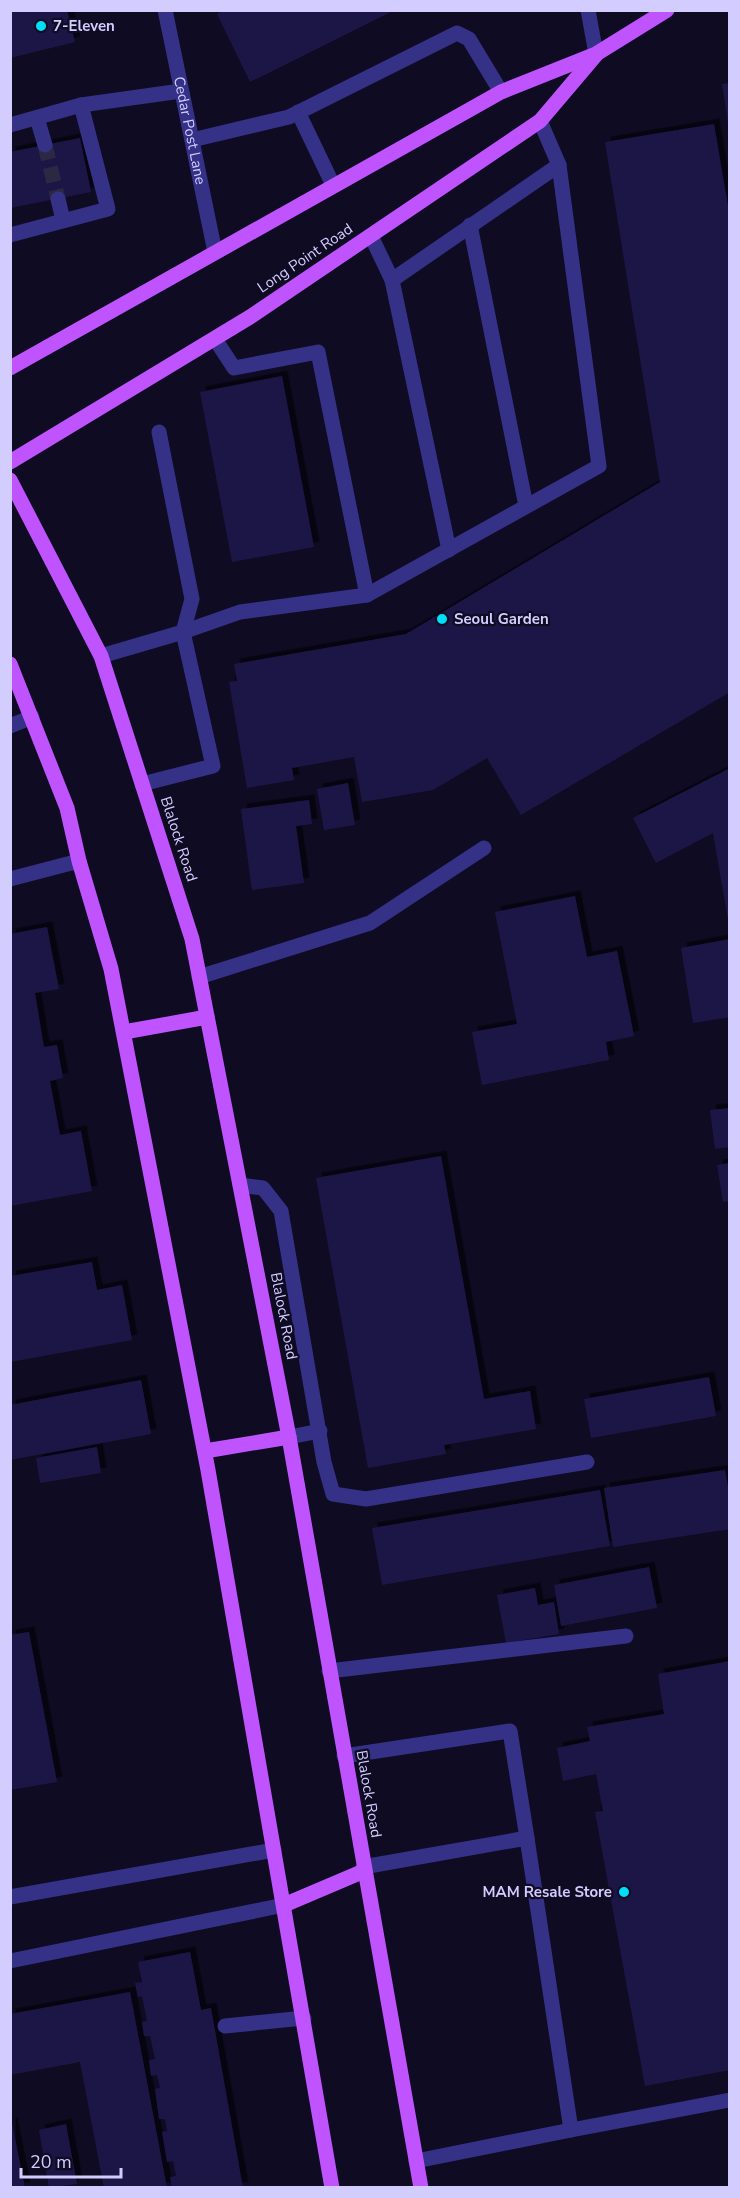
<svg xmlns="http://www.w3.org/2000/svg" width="740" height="2198" font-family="'Nunito Sans',sans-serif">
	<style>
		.building { fill: #1f1546; filter: url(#shadow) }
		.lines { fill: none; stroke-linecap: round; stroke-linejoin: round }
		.minor-tunnel { stroke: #2c2844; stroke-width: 15; stroke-dasharray: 15 8; stroke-linecap: butt }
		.minor { stroke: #343187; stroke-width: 15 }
		.major { stroke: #bf54ff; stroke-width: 15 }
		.poi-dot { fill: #00dff8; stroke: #0f0b23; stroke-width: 2 }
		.labels { text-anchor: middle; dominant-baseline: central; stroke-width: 4.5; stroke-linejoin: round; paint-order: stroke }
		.poi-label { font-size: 15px; font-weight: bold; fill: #d3cdff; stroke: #0f0b23; text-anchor: start }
		.street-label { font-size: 15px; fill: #d3cdff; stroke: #0f0b23 }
	</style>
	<defs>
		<filter id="shadow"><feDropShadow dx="5.5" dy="-5.5" stdDeviation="0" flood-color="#0009"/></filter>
	</defs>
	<rect width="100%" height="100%" fill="#0f0b23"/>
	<!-- building -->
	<g class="building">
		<polygon points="10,10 67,10 75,42 10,58"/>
		<polygon points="224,10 395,10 250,82 217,14"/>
		<polygon points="730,83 730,123 728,123 722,84"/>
		<polygon points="714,124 730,218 730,692 521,815 487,758 433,790 362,802 354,757 292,768 294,780 247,788 229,682 237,681 234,664 406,634 660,482 605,142"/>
		<polygon points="80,138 91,192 10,208 10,152"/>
		<polygon points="282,376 314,547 232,562 200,392"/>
		<polygon points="730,768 730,920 728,920 713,833 656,863 633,818"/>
		<polygon points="348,783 355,825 324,830 317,789"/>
		<polygon points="309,800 312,824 296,826 304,883 252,890 241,809"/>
		<polygon points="575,896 587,957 617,951 634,1036 606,1042 609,1060 482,1085 472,1032 517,1024 495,912"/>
		<polygon points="47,927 59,989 35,993 44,1047 57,1045 63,1078 50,1081 60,1135 81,1131 92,1191 10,1206 10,934"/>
		<polygon points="730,939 730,1017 693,1023 681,948"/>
		<polygon points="730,1108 730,1147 715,1149 710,1110"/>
		<polygon points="441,1156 484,1399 530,1391 536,1429 444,1445 446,1454 368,1468 316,1178"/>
		<polygon points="730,1163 730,1201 723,1202 717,1165"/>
		<polygon points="92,1262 97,1290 122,1285 132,1340 10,1362 10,1276"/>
		<polygon points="709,1377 716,1416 591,1438 584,1399"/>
		<polygon points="141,1380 151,1434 10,1460 10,1405"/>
		<polygon points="97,1447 101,1473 40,1483 36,1458"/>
		<polygon points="725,1470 730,1499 730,1529 613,1547 604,1488"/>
		<polygon points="600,1490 610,1546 382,1585 372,1528"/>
		<polygon points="649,1567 657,1608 561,1626 554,1585"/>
		<polygon points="535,1588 538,1605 554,1602 559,1634 506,1643 497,1595"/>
		<polygon points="29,1632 57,1782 10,1790 10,1635"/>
		<polygon points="730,1661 730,2070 645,2086 595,1812 603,1811 596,1774 563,1781 557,1748 590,1741 587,1727 664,1714 658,1674"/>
		<polygon points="190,1952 201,2010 211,2008 243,2188 172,2188 170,2177 176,2176 173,2161 167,2162 162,2132 167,2131 165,2119 159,2119 155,2089 160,2088 157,2075 151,2076 149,2060 155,2059 150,2036 144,2036 142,2022 147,2021 142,1996 138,1997 135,1983 142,1982 138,1962"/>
		<polygon points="130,1992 167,2188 104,2188 80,2062 10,2075 10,2014"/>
		<polygon points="10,2123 12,2123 25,2188 10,2188"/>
		<polygon points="66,2124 77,2184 49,2188 39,2130"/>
	</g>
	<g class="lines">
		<!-- minor-tunnel -->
		<polyline class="minor-tunnel" points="45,145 58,199"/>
		<!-- minor -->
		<g class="minor">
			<path id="s1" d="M165,10L215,252"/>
			<polyline points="588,10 596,54"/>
			<polyline points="298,112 333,185"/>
			<polyline points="37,118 45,145"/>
			<polyline points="10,125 81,105 181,91"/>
			<polyline points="192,140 289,117 457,33 469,39 501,92"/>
			<polyline points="58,199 63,220"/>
			<polyline points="470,225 526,506"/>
			<polyline points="10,235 108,209 81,105"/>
			<polyline points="371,236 392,280 559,165"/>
			<polyline points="392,280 449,550"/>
			<polyline points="215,339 234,368 318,352 367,595"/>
			<polyline points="101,656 183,632 240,612 367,595 599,466 559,165 540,121"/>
			<polyline points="10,726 32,717"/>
			<polyline points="142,784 213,766 183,632 192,599 159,432"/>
			<polyline points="10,879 79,861"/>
			<polyline points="199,977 370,923 484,848"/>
			<polyline points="240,1185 263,1188 281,1211 324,1462 333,1494 366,1499 587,1462"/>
			<polyline points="289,1437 320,1431"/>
			<polyline points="329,1671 626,1636"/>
			<polyline points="344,1756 510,1731 527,1838"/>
			<polyline points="363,1867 527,1838 571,2130 416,2161"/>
			<polyline points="10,1897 274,1850"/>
			<polyline points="10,1961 284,1905"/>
			<polyline points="225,2026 304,2018"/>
			<polyline points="571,2130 730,2100"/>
		</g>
		<!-- major -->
		<g class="major">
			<polyline points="10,368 501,92 596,54 667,10"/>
			<polyline points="10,462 250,317 540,121 596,55"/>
			<polyline points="10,480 101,656 192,939 289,1437 421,2188"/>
			<polyline points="10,664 67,808 79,861 111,969 208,1470 332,2188"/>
			<polyline points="124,1032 207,1017"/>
			<polyline points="205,1451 289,1437"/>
			<polyline points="284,1905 364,1871"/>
		</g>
	</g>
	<!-- markers -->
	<g class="poi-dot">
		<circle cx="41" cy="26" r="6"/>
		<circle cx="442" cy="619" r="6"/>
		<circle cx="624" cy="1892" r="6"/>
	</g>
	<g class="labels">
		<!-- poi labels -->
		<g class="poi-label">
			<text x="53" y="26">7-Eleven</text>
			<text x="454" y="619">Seoul Garden</text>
			<text x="612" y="1892" text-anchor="end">MAM Resale Store</text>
		</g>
		<!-- street labels -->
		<g class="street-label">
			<text stroke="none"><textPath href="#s1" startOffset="123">Cedar Post Lane</textPath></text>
			<text transform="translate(305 258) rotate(-34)">Long Point Road</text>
			<text transform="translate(179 839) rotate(72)">Blalock Road</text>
			<text transform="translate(284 1316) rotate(79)">Blalock Road</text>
			<text transform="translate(369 1794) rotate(80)">Blalock Road</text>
		</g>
	</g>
	<!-- border -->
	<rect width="740" height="2198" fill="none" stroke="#d3cdff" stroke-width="24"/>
	<!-- scale -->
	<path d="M21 2168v9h100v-9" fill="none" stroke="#d3cdff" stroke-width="3"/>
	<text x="30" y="2168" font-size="18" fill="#d3cdff" stroke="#0f0b23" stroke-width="4.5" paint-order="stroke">20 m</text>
</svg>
